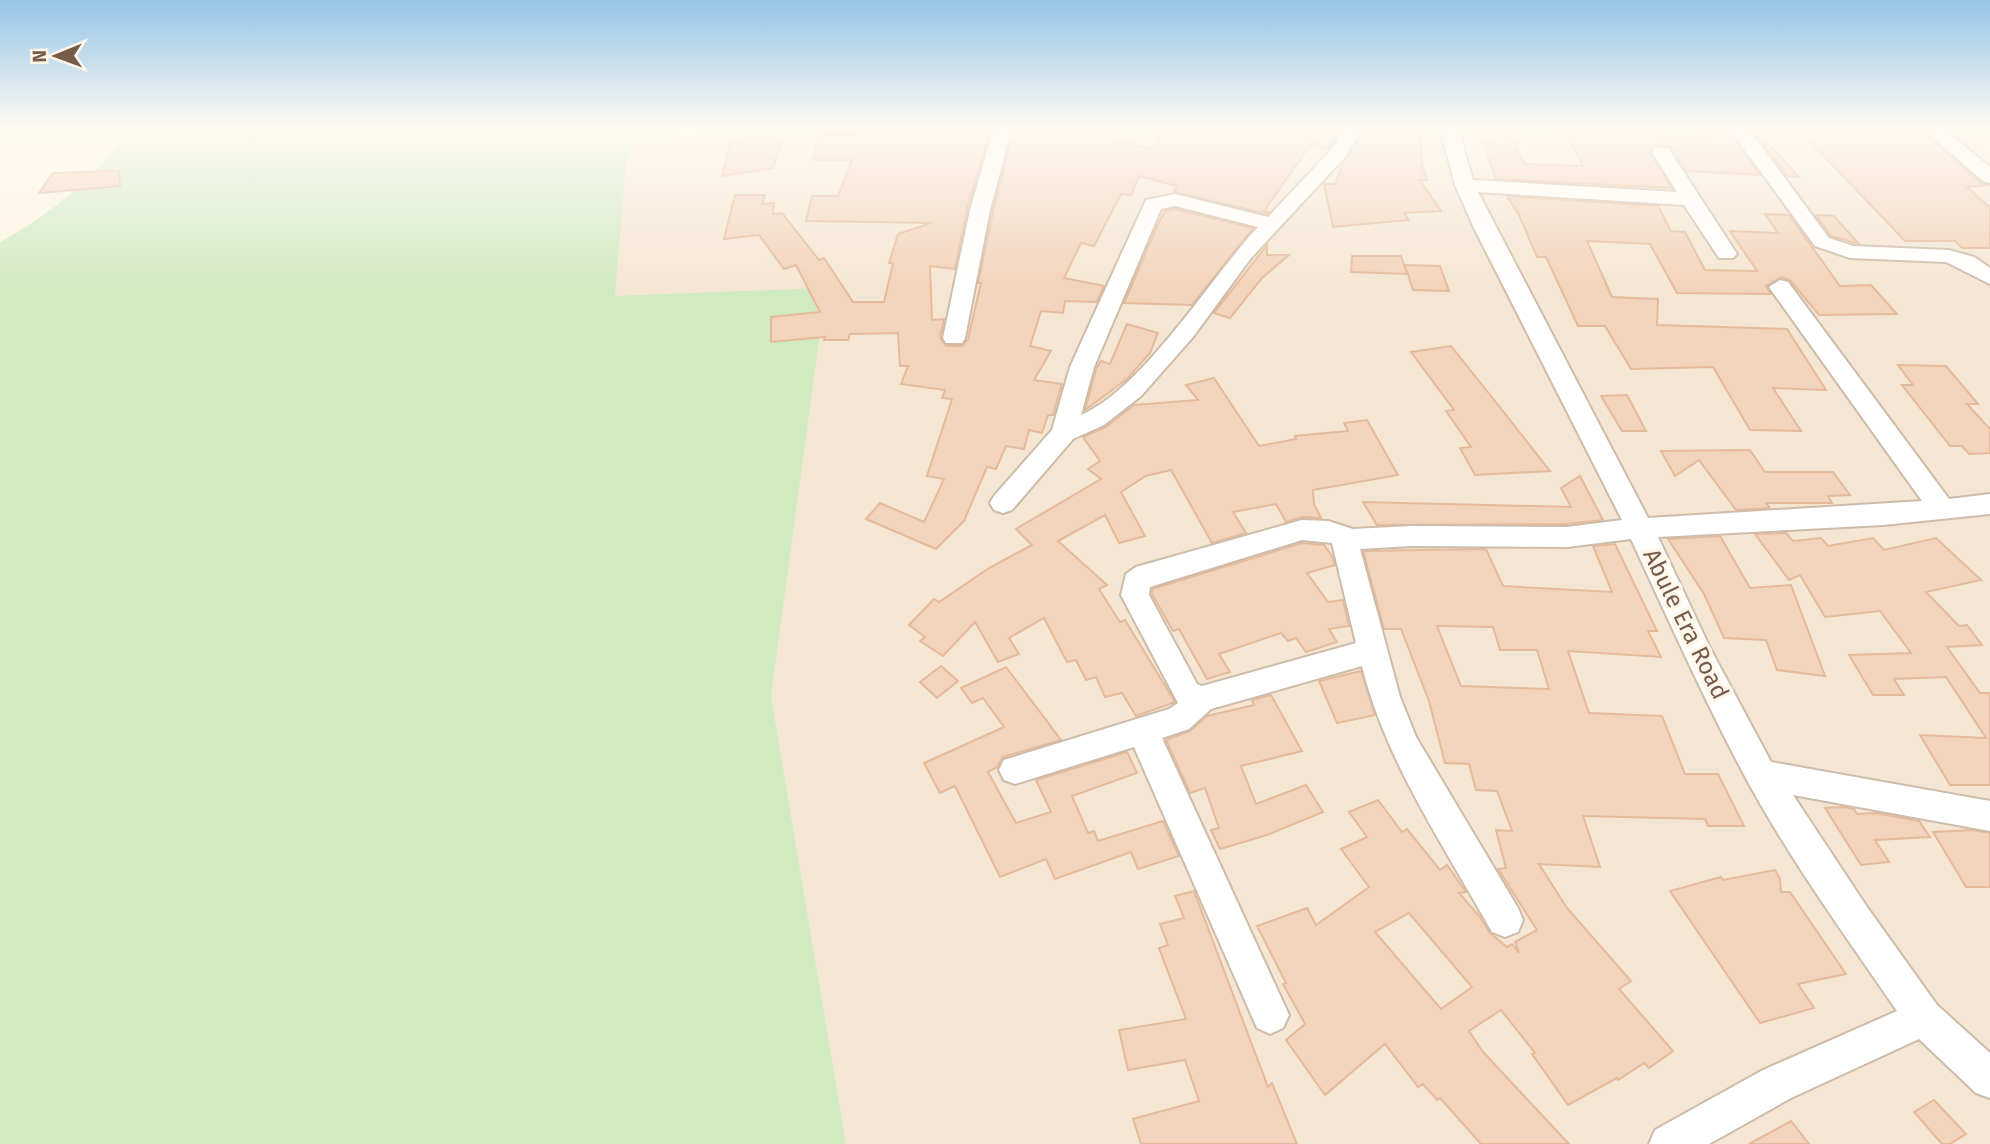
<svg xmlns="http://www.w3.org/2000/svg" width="1990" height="1144" font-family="'Fira Sans',sans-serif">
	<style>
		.residential { fill: #f4e6d2 }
		.green { fill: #d0eac2 }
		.building { fill: #f2d3bb; stroke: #e5ba9b; stroke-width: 2; fill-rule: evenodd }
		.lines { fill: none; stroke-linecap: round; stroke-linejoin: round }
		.minor-casing { stroke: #cebcaa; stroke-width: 4 }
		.minor { fill: #fff; fill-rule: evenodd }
		.labels { text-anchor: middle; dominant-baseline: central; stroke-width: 7; stroke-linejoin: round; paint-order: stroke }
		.street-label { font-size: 24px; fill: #755b49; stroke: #fff8ea }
	</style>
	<rect width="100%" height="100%" fill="#fdf4e3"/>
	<!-- residential -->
	<polygon class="residential" points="718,128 1990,128 1990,1144 846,1144 771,696 825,289 615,297 628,143"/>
	<!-- green -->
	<path class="green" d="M129,128H718L628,143L615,296L826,288L771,696L846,1144H0V242C49,216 99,175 129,128Z"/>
	<!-- building -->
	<g class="building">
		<polygon points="853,128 991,128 967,209 955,269 930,266 932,320 944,319 940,337 946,346 962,346 968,339 981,283 978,283 993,211 1014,128 1118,128 1113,139 1115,141 1153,149 1164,128 1342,128 1328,149 1315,145 1314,140 1264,211 1269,212 1267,214 1174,192 1177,186 1139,176 1131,195 1121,194 1094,246 1081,243 1064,278 1104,286 1097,302 1065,301 1063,313 1041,311 1030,346 1051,351 1034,380 1062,384 1053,415 1048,415 1042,433 1029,430 1024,449 1006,446 996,469 987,467 964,521 936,549 866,519 880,503 924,522 944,479 927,476 952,399 942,398 945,390 901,384 908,366 900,366 898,333 850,334 848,340 824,340 825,337 771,342 771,317 820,312 796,265 784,269 759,235 724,239 735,195 765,195 762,204 774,203 773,214 782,213 819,260 824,258 853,302 884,302 893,263 889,263 898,234 931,223 806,221 812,196 838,196 852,160 813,160 820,134 853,135"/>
		<polygon points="1365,128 1420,128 1422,164 1427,180 1420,180 1441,211 1404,213 1409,220 1333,227 1324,184 1335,184 1343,163"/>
		<polygon points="1485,128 1506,128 1525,164 1583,166 1564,128 1656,128 1660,136 1708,138 1702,128 1726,128 1760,175 1686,171 1670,147 1654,145 1650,153 1672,188 1496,179 1483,142 1492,142"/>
		<polygon points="1751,128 1782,128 1767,142 1799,177 1787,176"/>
		<polygon points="1797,128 1919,128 1981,183 1990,185 1967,187 1990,208 1990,248 1962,248 1955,241 1905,241"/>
		<polygon points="755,139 782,139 773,168 722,176 731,141"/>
		<polygon points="119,171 120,186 39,193 53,173"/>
		<polygon points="1507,196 1658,206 1671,231 1685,232 1705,270 1757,271 1730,231 1778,233 1765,214 1789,215 1840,286 1871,285 1897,314 1819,315 1790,280 1781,277 1766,286 1771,294 1677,293 1650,244 1587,241 1612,297 1658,299 1657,325 1787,329 1826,390 1773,388 1801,431 1750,430 1713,367 1631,369 1605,326 1578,326 1546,257 1537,257 1519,215"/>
		<polygon points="1175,209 1253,228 1192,305 1124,303 1158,224 1165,211"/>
		<polygon points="1816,215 1834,216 1859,244 1831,236"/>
		<polygon points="1267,245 1267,255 1289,255 1262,278 1230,318 1214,313"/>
		<polygon points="1352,256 1401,256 1407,274 1351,272"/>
		<polygon points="1405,265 1440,266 1449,291 1413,290"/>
		<polygon points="1127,324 1158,333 1150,353 1127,379 1085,410 1096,369 1101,361 1110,364"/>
		<polygon points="1451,346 1491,396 1550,471 1475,475 1460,448 1471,447 1446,411 1454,410 1411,352"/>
		<polygon points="1898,365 1946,366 1978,404 1967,404 1990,429 1990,453 1969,454 1962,446 1950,446 1902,385 1913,385"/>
		<polygon points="1214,378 1259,446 1296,439 1295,436 1348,431 1344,423 1367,420 1398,475 1313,490 1314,504 1321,518 1302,517 1286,522 1276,504 1233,512 1246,533 1212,543 1171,470 1146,476 1121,492 1145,536 1119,543 1105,515 1058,541 1107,585 1099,589 1120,622 1125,620 1175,702 1136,716 1122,693 1105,697 1096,677 1086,680 1076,660 1067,662 1044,618 1009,638 1019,654 998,662 975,622 943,656 920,641 925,637 909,625 934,599 939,602 989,568 1032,545 1016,529 1101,479 1088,469 1100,461 1083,437 1106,427 1134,405 1198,400 1186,385"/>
		<polygon points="1627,395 1646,431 1622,431 1601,396"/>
		<polygon points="1750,450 1765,472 1833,472 1850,495 1828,496 1832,503 1766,503 1770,508 1736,510 1699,460 1675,476 1661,451"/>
		<polygon points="1580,476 1603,520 1567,524 1377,525 1363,502 1571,507 1561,488"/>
		<polygon points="1786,533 1793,541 1821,538 1828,546 1873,538 1884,550 1936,538 1981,580 1926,592 1959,626 1967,625 1982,645 1947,647 1980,693 1990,693 1990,785 1950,785 1920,735 1986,738 1946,677 1894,679 1904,695 1873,695 1849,655 1911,653 1880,611 1825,617 1800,575 1789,580 1755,534"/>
		<polygon points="1720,536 1750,588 1791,585 1825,676 1777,670 1766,640 1724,638 1704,594 1668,539"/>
		<polygon points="1302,543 1324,545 1332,556 1335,565 1307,573 1328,602 1343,600 1349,626 1329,629 1337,642 1306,652 1296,638 1288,641 1281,633 1219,654 1230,672 1207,679 1179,629 1173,631 1152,594 1152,589"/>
		<path d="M1615,544L1657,631H1648L1661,657L1568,651L1589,713L1662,716L1685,774H1718L1744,826H1708L1705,819L1583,816L1600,867L1539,864L1567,908L1631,981L1619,989L1673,1051L1649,1068L1644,1063L1618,1080L1617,1078L1568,1105L1532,1054L1535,1053L1501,1010L1469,1031L1483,1052L1569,1144H1481L1440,1098L1437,1100L1423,1084L1418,1087L1385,1044L1325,1095L1286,1040L1305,1024L1283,984L1286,983L1257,926L1307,908L1316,925L1369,887L1341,849L1367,837L1349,812L1378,800L1402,832L1407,829L1440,870L1447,865L1466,892L1459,893L1480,917L1490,933L1507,947L1512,944L1519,953L1515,942L1537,930L1498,869L1506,868L1496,830L1512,831L1497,791L1476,790L1469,764L1445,763L1429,701L1401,629H1384L1363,551L1486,549L1503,586L1612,592L1593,546ZM1437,626L1493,627L1500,650H1537L1549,689L1461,686ZM1409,913L1472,987L1441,1009L1375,932Z"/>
		<polygon points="941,666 958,681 937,698 920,682"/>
		<polygon points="1006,667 1061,740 1003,757 997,767 988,772 1016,823 1051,812 1036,780 1127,752 1137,773 1072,796 1088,833 1094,831 1098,841 1163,821 1179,856 1138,869 1131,852 1055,879 1046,859 1000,877 955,786 940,793 924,763 1004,727 983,698 972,703 961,688"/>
		<polygon points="1361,671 1375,715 1337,723 1319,681"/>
		<polygon points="1271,695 1302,751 1241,766 1256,804 1306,785 1323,812 1267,835 1220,849 1211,830 1219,828 1205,788 1190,793 1166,740 1190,731 1207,716 1254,705 1252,700"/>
		<polygon points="1844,807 1854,809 1857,814 1876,813 1919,821 1930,837 1875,840 1889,862 1861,865 1825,808"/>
		<polygon points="1972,830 1990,833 1990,887 1966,887 1933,832"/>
		<polygon points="1775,870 1780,879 1781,892 1790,892 1846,974 1798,984 1814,1008 1760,1023 1670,891 1721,877 1723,880"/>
		<polygon points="1194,891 1268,1087 1272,1083 1297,1144 1141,1144 1133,1119 1199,1101 1185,1060 1128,1070 1119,1030 1186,1019 1159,948 1168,945 1160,924 1184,918 1175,896"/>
		<polygon points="1934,1100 1966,1134 1950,1144 1942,1144 1914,1112"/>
		<polygon points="1791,1121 1809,1144 1749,1144"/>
	</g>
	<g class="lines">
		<!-- minor casing -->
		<g class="minor-casing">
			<g id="minor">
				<polygon points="994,128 1012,128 990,210 965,338 962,343 946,343 943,338 970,210"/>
				<path d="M1345,128H1363L1345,157L1251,258L1193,337L1141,396L1104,425L1073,439L1012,510L1003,513L994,510L990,503L994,496L1052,430L1070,367L1146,200L1175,194L1268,217L1331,150ZM1175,206L1258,227C1210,278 1144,388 1081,415L1094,367L1161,209Z"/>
				<path d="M1440,128H1458L1473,180L1677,192L1652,152L1654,148H1668L1737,254L1733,258H1719L1684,205L1478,192L1648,518L1922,501L1769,287L1780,280L1788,282L1949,499L1990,494V514L1883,525L1658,537L1710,648L1771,762L1990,801V831L1793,795L1867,907L1937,1005L1990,1053V1098L1976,1093L1919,1039L1791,1098L1709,1144H1649L1655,1130L1763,1070L1897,1011C1846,937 1792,862 1749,784C1706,704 1669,621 1631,539L1567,547L1411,546L1360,549L1400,697L1416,737L1518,908L1523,920L1518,932L1505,937L1492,932C1444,846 1386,762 1362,666L1211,709L1189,729L1162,738L1289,1015L1283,1028L1270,1034L1257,1028L1134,747L1015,784L1004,780L999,770L1004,760L1169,709L1178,703L1121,595L1126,574L1136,567L1302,520L1328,521L1353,529L1411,526L1567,527L1622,520L1474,228L1455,185ZM1302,540L1332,543L1356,643L1202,686L1197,684L1149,595L1150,587Z"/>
				<polygon points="1729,128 1748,128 1829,238 1853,246 1949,250 1974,257 1990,268 1990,284 1946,262 1850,258 1815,246"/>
				<polygon points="1922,128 1942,128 1990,167 1990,183 1983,181"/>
			</g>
		</g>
		<!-- minor -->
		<use href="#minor" class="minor"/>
	</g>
	<!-- sky -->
	<linearGradient id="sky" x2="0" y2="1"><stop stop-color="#95c5e7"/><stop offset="0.44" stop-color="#fefaf2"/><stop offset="1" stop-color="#fefaf2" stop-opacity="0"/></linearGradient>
	<rect width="1990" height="288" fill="url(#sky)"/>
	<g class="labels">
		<!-- street labels -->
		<g class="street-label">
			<text transform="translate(1686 624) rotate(64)">Abule Era Road</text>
		</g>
	</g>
	<!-- north arrow -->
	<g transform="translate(56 56) rotate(269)" stroke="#fff8ea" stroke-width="5" paint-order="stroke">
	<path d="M0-5L12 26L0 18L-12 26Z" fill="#755b49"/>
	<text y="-10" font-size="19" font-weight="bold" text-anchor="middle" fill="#755b49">N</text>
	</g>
</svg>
